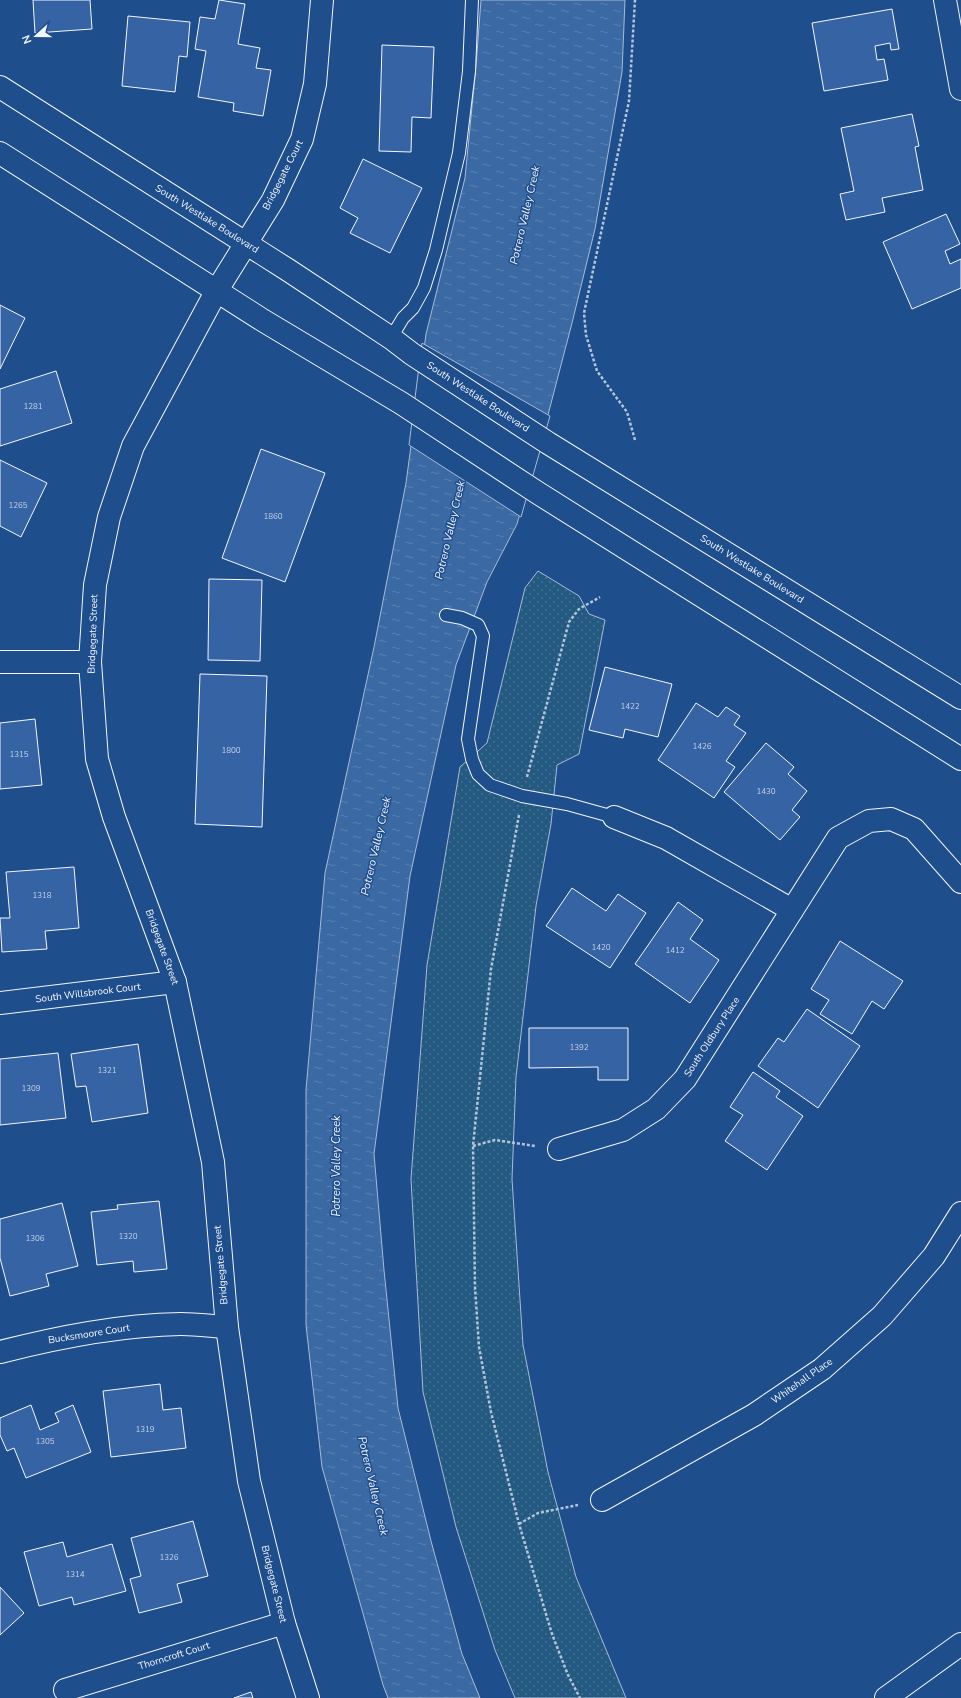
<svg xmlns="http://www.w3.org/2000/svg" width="961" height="1698" font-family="'Nunito Sans',sans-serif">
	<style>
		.grass { fill: url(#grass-dots); stroke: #a8bbd7 }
		.water { fill: url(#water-ripples); stroke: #a8bbd7 }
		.pier { fill: #1f4e8c; stroke: #a8bbd7 }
		.building { fill: #3563a3; stroke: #f2f6ff }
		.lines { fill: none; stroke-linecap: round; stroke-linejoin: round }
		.service-casing { stroke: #f2f6ff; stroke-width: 14 }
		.minor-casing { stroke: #f2f6ff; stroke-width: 24 }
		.secondary-casing { stroke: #f2f6ff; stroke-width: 24 }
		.path { stroke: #b3c4dc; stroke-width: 2.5; stroke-dasharray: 3 2; stroke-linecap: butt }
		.service { stroke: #1f4e8c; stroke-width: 12 }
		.minor { stroke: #1f4e8c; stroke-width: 22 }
		.secondary { stroke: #1f4e8c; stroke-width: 22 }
		.labels { text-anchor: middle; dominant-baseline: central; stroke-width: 3; stroke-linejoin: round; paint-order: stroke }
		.number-label { font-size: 8px; fill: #c3d1e8 }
		.street-label { font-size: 10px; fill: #f2f6ff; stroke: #1f4e8c }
		.water-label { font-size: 11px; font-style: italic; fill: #f2f6ff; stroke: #1f4e8c }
	</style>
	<defs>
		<pattern id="grass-dots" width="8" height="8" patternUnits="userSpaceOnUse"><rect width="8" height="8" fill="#245a82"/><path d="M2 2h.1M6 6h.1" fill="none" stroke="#447295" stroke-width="1.8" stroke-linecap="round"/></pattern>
		<pattern id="water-ripples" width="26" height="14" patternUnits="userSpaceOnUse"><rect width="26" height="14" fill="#3b69a3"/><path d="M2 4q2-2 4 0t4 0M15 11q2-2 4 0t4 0" fill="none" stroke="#587fb1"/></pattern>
	</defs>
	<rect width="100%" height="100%" fill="#1f4e8c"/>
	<!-- grass -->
	<polygon class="grass" points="538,571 579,596 589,614 605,620 579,754 557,765 551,824 536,906 516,1077 512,1179 523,1345 548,1472 576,1577 626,1698 515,1698 495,1650 456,1527 423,1392 411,1179 427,965 460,767 487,743 525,588"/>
	<!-- water -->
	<polygon class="water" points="481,0 625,0 622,72 595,229 572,323 549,411 517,524 487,582 456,665 410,876 374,1154 384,1270 398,1408 431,1541 462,1654 480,1698 388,1698 383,1685 322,1467 306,1325 306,1090 325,873 374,647 406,483 426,334 465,178 476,66"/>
	<!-- pier -->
	<polygon class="pier" points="422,343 550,416 521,517 409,445"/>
	<!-- building -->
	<g class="building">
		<polygon points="33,0 90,0 92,29 35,33"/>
		<polygon points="219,0 245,4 238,44 260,48 256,68 271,70 263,116 233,111 234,103 198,97 206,51 195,49 200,17 215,19"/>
		<polygon points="892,9 899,49 891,50 890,43 875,46 877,60 884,59 888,80 824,91 812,23"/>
		<polygon points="128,16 190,22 187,57 179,56 175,92 122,86"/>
		<polygon points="382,45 434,47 431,118 412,117 411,152 379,151"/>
		<polygon points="912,114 919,146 915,147 923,190 882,198 885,212 846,220 840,194 854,191 841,128"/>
		<polygon points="363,159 422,188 390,253 350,233 358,218 340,208"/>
		<polygon points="946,214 960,244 945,251 950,264 961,259 961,288 912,309 883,242"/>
		<polygon points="0,305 25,318 0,369"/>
		<polygon points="56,371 72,423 0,446 0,389"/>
		<polygon points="261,449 325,473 285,582 222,558"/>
		<polygon points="0,460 47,483 21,537 0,526"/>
		<polygon points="209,579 262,580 260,661 208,660"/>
		<polygon points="605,667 672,684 658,737 625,729 623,738 589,730"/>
		<polygon points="200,674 267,676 262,827 195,824"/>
		<polygon points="696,703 718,717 726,707 740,716 734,725 746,733 726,761 735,767 714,798 658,760"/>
		<polygon points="35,719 42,785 0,789 0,723"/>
		<polygon points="766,743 794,767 788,774 807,791 792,810 800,817 780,840 724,792"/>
		<polygon points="74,867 79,928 45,931 47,949 2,952 0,918 10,918 6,872"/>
		<polygon points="572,888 606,911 618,894 646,913 610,968 546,926"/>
		<polygon points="678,902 703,920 690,939 719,960 690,1003 635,964"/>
		<polygon points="840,941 903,981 884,1009 872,1001 852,1034 820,1014 829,1000 811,989"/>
		<polygon points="807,1009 860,1046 818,1108 758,1066 778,1038 784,1042"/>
		<polygon points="529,1028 628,1028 628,1080 598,1080 598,1067 529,1068"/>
		<polygon points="138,1044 148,1113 92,1122 86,1086 76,1087 71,1054"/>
		<polygon points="58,1053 66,1118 0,1125 0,1059"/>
		<polygon points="753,1072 780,1091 776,1097 803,1116 767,1170 725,1141 743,1115 730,1107"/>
		<polygon points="159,1201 167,1269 134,1272 133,1261 97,1265 91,1212 118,1209 117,1205"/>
		<polygon points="62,1203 78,1266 46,1274 49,1286 10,1296 0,1258 0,1219"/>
		<polygon points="160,1384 163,1410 181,1408 186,1448 111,1457 103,1391"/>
		<polygon points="31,1405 40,1430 59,1422 55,1413 73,1405 91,1452 26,1478 14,1448 7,1451 0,1435 0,1418"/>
		<polygon points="193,1521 208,1576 177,1584 182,1602 139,1613 130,1579 141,1576 131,1538"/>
		<polygon points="63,1542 67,1557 112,1544 126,1591 74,1605 72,1597 39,1606 24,1552"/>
		<polygon points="0,1587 24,1613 0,1635"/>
		<polygon points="251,1692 253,1698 234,1698"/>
	</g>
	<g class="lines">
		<!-- service casing -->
		<g class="service-casing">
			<g id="service">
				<polyline points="391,338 403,318 413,308 424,288 436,250 459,153 469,71 472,0"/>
				<polyline points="446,615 462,618 478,625 483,636 468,739 472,759 478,774 490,785 522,796 567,804 614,817"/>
			</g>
		</g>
		<!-- minor casing -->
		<g class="minor-casing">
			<g id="minor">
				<polyline points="945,0 961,89"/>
				<polyline points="0,662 90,662"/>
				<polyline points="614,817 666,838 792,910"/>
				<polyline points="0,1003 175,982"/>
				<polyline points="559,1149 623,1130 656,1109 685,1079 838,838 869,821 891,819 914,829 961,882"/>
				<path d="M0,1352C59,1337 119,1325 181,1324C196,1324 211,1326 227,1327"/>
				<polyline points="602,1500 754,1415 822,1369 882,1316 934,1256 961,1213"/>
				<polyline points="65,1690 284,1623"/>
				<polyline points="308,1698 284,1623 249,1481 227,1327 213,1162 175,982 114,817 97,759 90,662 95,585 109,517 133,446 217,290 273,200 302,139 315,84 322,0"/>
				<polyline points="886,1698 961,1644"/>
			</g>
		</g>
		<!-- secondary casing -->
		<g class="secondary-casing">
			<g id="secondary">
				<polyline points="0,87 288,270 391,338 412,354 548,443 961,698"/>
				<polyline points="0,153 264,321 401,403 538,493 961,759"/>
			</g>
		</g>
		<!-- path -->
		<g class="path">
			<polyline points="635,440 627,412 597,371 586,335 584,313 629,101 635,0"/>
			<polyline points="527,777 569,622 579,609 600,597"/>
			<polyline points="519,815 491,969 473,1146 475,1287 479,1347 491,1412 519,1524 552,1634 568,1675 580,1698"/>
			<polyline points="473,1146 495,1140 535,1146"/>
			<polyline points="519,1524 538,1513 578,1505"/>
		</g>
		<!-- service -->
		<use href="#service" class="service"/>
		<!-- minor -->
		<use href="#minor" class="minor"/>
		<!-- secondary -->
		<use href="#secondary" class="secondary"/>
	</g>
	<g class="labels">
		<!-- number labels -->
		<g class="number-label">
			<text x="33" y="406">1281</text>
			<text x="18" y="505">1265</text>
			<text x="273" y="516">1860</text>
			<text x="630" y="706">1422</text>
			<text x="702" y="746">1426</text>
			<text x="231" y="750">1800</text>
			<text x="19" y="754">1315</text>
			<text x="766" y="791">1430</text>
			<text x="42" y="895">1318</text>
			<text x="601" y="947">1420</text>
			<text x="675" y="950">1412</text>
			<text x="579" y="1047">1392</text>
			<text x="107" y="1070">1321</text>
			<text x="31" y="1088">1309</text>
			<text x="128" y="1236">1320</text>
			<text x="35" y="1238">1306</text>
			<text x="145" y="1429">1319</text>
			<text x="45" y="1441">1305</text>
			<text x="169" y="1557">1326</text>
			<text x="75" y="1574">1314</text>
		</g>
		<!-- street labels -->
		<g class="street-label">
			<text transform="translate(283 175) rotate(-63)">Bridgegate Court</text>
			<text transform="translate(207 219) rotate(32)">South Westlake Boulevard</text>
			<text transform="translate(478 397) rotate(33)">South Westlake Boulevard</text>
			<text transform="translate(752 569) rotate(32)">South Westlake Boulevard</text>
			<text transform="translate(93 634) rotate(-88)">Bridgegate Street</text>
			<text transform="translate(162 947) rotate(70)">Bridgegate Street</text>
			<text transform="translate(88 993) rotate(-7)">South Willsbrook Court</text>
			<text transform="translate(712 1037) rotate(-57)">South Oldbury Place</text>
			<text transform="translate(221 1265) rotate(-95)">Bridgegate Street</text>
			<text transform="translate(89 1334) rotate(-9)">Bucksmoore Court</text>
			<text transform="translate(802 1381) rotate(-35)">Whitehall Place</text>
			<text transform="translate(274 1584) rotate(76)">Bridgegate Street</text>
			<text transform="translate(174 1656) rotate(-17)">Thorncroft Court</text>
		</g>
		<!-- water labels -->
		<g class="water-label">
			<text transform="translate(525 215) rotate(-77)">Potrero Valley Creek</text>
			<text transform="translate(450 530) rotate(-77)">Potrero Valley Creek</text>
			<text transform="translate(376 846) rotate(-77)">Potrero Valley Creek</text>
			<text transform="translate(336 1166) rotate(-90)">Potrero Valley Creek</text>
			<text transform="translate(373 1486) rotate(77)">Potrero Valley Creek</text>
		</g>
	</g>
	<!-- north arrow -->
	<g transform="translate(36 36) rotate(249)" stroke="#1f4e8c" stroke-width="3" paint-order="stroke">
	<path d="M0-3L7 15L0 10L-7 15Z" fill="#f2f6ff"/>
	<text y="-6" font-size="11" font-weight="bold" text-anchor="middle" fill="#f2f6ff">N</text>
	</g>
</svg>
